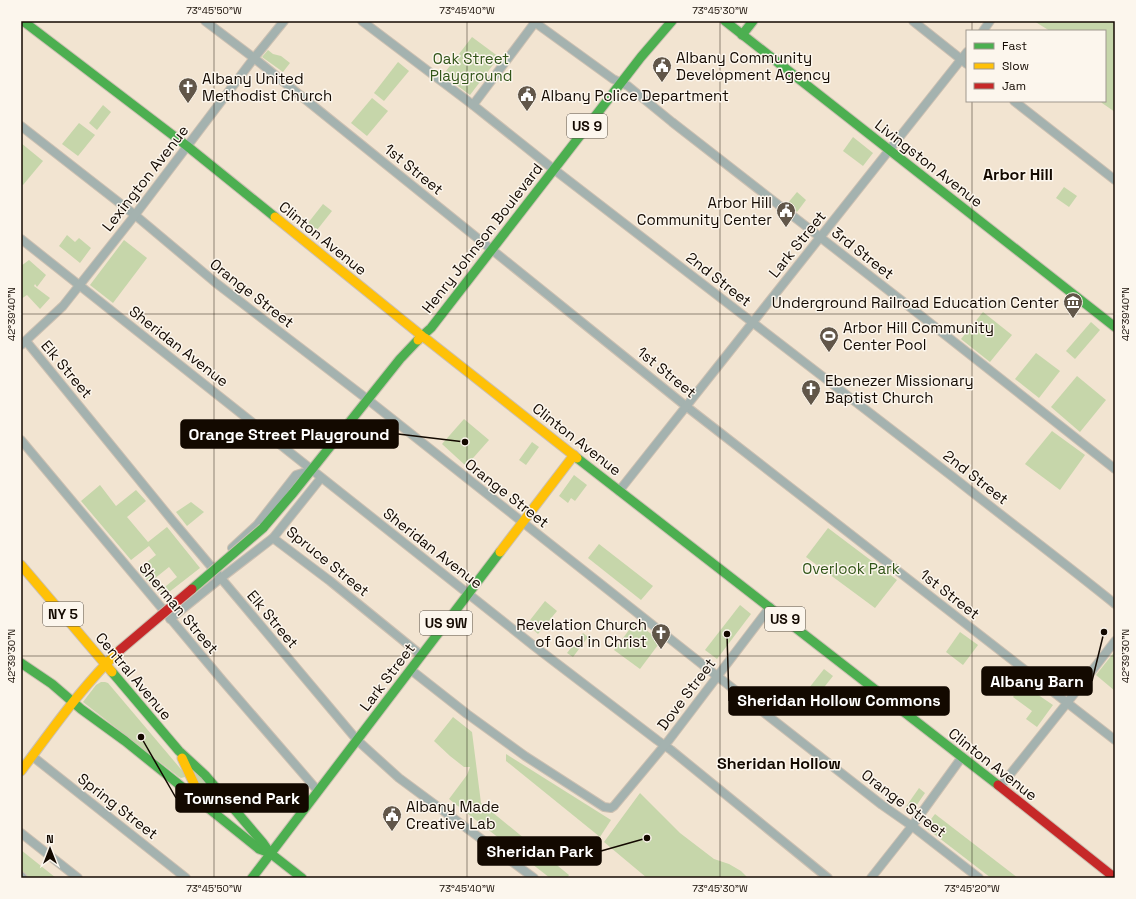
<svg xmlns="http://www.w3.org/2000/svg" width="1136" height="899" font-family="'Space Grotesk',sans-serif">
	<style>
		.green { fill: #c6d6aa }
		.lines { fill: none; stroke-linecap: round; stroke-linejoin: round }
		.street-casing { stroke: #ccc0b2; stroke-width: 10 }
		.fast-casing { stroke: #ccc0b2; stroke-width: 11 }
		.slow-casing { stroke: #ccc0b2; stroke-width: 11 }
		.jam-casing { stroke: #ccc0b2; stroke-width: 11 }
		.street { stroke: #a4b2af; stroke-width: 8 }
		.fast { stroke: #4caf50; stroke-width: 9 }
		.slow { stroke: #ffc107; stroke-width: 9 }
		.jam { stroke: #c62828; stroke-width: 9 }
		.fast-bridge-casing { stroke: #ccc0b2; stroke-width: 11; stroke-linecap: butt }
		.jam-bridge-casing { stroke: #ccc0b2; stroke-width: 11; stroke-linecap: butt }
		.fast-bridge { stroke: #4caf50; stroke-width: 9 }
		.jam-bridge { stroke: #c62828; stroke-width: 9 }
		.ticks { fill: none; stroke: #130900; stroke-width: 1; stroke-opacity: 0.45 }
		.labels { text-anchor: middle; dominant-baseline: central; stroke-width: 3; stroke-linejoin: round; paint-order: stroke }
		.shield { fill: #fcf6ed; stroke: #595047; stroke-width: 1 }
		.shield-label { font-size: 14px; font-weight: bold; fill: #130900 }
		.poi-label { font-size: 15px; fill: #130900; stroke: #fcf6ed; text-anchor: start }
		.park-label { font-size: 15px; fill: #325519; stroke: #fcf6ed }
		.street-label { font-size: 15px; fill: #130900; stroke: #fcf6ed }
		.neighbourhood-label { font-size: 16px; font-weight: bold; fill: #130900; stroke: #fcf6ed }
		.leader { fill: none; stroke: #130900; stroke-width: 1.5 }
		.callout-dot { fill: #130900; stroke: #fcf6ed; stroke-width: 1.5 }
		.callout { fill: #130900; stroke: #130900; stroke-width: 1.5 }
		.callout-label { font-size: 16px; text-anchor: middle; font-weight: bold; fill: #fff }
		.neatline { fill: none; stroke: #130900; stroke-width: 1.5 }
		.ticks-label { font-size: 10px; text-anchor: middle; fill: #130900 }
	</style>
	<rect width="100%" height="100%" fill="#f2e4d1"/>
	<!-- green -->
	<g class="green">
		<polygon points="1034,21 1115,21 1115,112 1102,103 1101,101 1105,101 1105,31 1050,31"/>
		<polygon points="472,37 499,57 470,95 443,75"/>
		<polygon points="268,50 273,54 281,56 290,63 283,72 262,57"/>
		<polygon points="398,62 409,71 384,101 374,93"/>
		<polygon points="372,98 388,111 367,136 351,123"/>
		<polygon points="103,105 111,112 97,130 89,123"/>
		<polygon points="79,123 95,135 78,156 62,144"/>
		<polygon points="853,137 873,153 863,166 843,151"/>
		<polygon points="21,143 43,161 23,185 21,184"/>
		<polygon points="1064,187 1077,196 1069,207 1056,198"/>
		<polygon points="797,192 806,200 797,212 787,204"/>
		<polygon points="323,204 332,211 317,230 308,223"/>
		<polygon points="67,235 75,242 79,238 91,248 80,263 59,246"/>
		<polygon points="124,240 147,258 113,303 90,285"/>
		<polygon points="29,260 46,275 37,287 35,284 34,286 50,298 40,309 27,295 21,299 21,266"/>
		<polygon points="983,312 1012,335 990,362 961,339"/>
		<polygon points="1091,322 1100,330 1075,359 1066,351"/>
		<polygon points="1036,353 1060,371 1039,398 1015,379"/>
		<polygon points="1077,376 1106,400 1080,432 1051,407"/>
		<polygon points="464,419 489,440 466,466 442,444"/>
		<polygon points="1052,431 1085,455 1060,490 1025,464"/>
		<polygon points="532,442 539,447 526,465 519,460"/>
		<polygon points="574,475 587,485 575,501 571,498 568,503 559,496"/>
		<polygon points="100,485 116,506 136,490 146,501 127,517 148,542 167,527 200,568 164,596 160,591 177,577 169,567 149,583 138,569 156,555 149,546 131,560 81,501"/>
		<polygon points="191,502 204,512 187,526 176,512"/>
		<polygon points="828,528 897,580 875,608 806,557"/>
		<polygon points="599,544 653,586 641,600 588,558"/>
		<polygon points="545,601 557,611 538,634 527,624"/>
		<polygon points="740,605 751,614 717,659 705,650"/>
		<polygon points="635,622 661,641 640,669 614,650"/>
		<polygon points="960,632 978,645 963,665 946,652"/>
		<polygon points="583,633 588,637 573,657 567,653"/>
		<polygon points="1115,651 1115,691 1096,675"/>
		<polygon points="824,669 833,676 814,700 805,693"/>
		<polygon points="101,682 105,682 108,683 185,774 185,777 181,778 179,777 83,702 96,685"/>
		<polygon points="1022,684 1053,705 1037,727 1026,719 1032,711 1013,697"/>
		<polygon points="453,717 472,732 481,803 569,875 567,878 550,878 449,799 467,775 470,767 464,767 450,756 434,741"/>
		<polygon points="506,754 611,820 600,837 506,761"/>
		<polygon points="197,773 226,807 222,810 205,796 195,775"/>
		<polygon points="919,788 925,793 912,812 905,808"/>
		<polygon points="640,793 680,833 714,859 729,864 741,871 748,878 647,878 604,842"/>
		<polygon points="935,814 1018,878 991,878 925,827"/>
		<polygon points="21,850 56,878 21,878"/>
	</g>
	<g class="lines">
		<!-- street casing -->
		<g class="street-casing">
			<g id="street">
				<polyline points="205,21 254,58 687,407 1115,740"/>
				<path d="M362,21L473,105L547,164L953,477C1007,520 1062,561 1115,604"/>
				<polyline points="533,21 613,79 628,86 672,122 906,304 1115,469"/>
				<polyline points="913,21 967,64"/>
				<polyline points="983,31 990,21"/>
				<polyline points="1014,101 1115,180"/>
				<polyline points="473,105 536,21"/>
				<polyline points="21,126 135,215 216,283 367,399 717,676 882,805 912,826 979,878"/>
				<polyline points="21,239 534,646 657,740 671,750 828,878"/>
				<polyline points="26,341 172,520 357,740 399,778 534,878"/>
				<polyline points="21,345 63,306 135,215 254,58 284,21"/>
				<polyline points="21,440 222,680 318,791"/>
				<polyline points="619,491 967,52"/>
				<polyline points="273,538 330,581 421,655"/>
				<polyline points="232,548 257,525 296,475 312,470"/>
				<polyline points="170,619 221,578 273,538 321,478"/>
				<polyline points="411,670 467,714 525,756 604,807 611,808 614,806 669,740 770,607"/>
				<polyline points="32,756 186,878"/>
				<polyline points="1000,787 1067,703 1115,641"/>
				<polyline points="21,833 78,878"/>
				<polyline points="21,876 23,878"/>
				<polyline points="871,878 912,826 962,757"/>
			</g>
		</g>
		<!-- fast casing -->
		<g class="fast-casing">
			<g id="fast">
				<polyline points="23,21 187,146 275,217"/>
				<polyline points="725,21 1115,327"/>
				<polyline points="742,35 753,21"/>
				<polyline points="425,338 422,336 431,328 641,57 672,21"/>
				<polyline points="577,458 998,785"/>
				<polyline points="263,528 293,493 400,359 418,340"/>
				<polyline points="21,663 52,684 81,709 125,741 259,849 270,853 302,878"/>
				<polyline points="112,672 179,751 205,775 263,843 270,853"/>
				<polyline points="252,878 500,552"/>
			</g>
		</g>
		<!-- slow casing -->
		<g class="slow-casing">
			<g id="slow">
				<polyline points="275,217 422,336 418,340"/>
				<polyline points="425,338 577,458"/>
				<polyline points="500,552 574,455"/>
				<polyline points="21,565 112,672"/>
				<polyline points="182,758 202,801"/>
				<path d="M21,771C52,730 82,686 120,650"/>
			</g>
		</g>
		<!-- jam casing -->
		<g class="jam-casing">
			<polyline id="jam" points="998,785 1115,878"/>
		</g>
		<!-- street -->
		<use href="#street" class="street"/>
		<!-- fast -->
		<use href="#fast" class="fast"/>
		<!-- slow -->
		<use href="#slow" class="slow"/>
		<!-- jam -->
		<use href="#jam" class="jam"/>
		<!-- fast-bridge casing -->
		<g class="fast-bridge-casing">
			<polyline id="fast-bridge" points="192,589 263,528"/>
		</g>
		<!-- jam-bridge casing -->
		<g class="jam-bridge-casing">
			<polyline id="jam-bridge" points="120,650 192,589"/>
		</g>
		<!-- fast-bridge -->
		<use href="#fast-bridge" class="fast-bridge"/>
		<!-- jam-bridge -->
		<use href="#jam-bridge" class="jam-bridge"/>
	</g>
	<!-- ticks -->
	<path class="ticks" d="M214,21V878M467,21V878M720,21V878M972,21V31M972,101V878M21,314H1115M21,656H1115"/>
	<!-- icons -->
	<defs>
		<g id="civic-pin" transform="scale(1)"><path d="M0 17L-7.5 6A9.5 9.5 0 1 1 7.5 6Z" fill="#615649" stroke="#fcf6ed"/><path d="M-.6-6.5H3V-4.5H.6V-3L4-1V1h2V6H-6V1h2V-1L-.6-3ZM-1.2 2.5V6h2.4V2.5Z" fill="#fff"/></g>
		<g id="church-pin" transform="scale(1)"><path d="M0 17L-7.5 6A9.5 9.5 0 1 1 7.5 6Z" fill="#615649" stroke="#fcf6ed"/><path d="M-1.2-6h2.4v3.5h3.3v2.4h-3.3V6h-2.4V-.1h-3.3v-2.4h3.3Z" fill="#fff"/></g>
		<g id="museum-pin" transform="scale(1)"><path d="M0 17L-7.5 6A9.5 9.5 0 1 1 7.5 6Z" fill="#615649" stroke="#fcf6ed"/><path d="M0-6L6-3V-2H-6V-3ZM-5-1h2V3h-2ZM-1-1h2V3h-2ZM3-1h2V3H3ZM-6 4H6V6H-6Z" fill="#fff"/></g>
		<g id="stadium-pin" transform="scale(1)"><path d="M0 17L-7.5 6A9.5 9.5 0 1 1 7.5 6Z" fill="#615649" stroke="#fcf6ed"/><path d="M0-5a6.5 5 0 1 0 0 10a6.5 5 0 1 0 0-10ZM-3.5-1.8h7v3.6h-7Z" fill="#fff"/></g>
	</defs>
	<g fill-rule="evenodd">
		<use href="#civic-pin" x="662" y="66"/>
		<use href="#church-pin" x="188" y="87"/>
		<use href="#civic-pin" x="527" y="95"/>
		<use href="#civic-pin" x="786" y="211"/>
		<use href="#museum-pin" x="1073" y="302"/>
		<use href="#stadium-pin" x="829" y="336"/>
		<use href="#church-pin" x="811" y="389"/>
		<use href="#church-pin" x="661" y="633"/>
		<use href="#civic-pin" x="392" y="815"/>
	</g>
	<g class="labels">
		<!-- shield labels -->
		<g class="shield">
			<rect x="567" y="114" width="40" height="24" rx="3"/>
			<rect x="43" y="602" width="40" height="24" rx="3"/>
			<rect x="765" y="607" width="40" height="24" rx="3"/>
			<rect x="420" y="611" width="52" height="24" rx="3"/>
		</g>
		<g class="shield-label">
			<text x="587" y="126">US 9</text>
			<text x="63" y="614">NY 5</text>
			<text x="785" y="619">US 9</text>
			<text x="446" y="623">US 9W</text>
		</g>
		<!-- poi labels -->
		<g class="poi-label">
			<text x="676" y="57">Albany Community<tspan x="676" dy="17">Development Agency</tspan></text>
			<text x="202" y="78">Albany United<tspan x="202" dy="17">Methodist Church</tspan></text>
			<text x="541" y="95">Albany Police Department</text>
			<text x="772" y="202" text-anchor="end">Arbor Hill<tspan x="772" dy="17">Community Center</tspan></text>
			<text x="1059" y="302" text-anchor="end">Underground Railroad Education Center</text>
			<text x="843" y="327">Arbor Hill Community<tspan x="843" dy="17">Center Pool</tspan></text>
			<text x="825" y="380">Ebenezer Missionary<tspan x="825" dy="17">Baptist Church</tspan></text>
			<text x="647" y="624" text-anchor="end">Revelation Church<tspan x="647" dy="17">of God in Christ</tspan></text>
			<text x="406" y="806">Albany Made<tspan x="406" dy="17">Creative Lab</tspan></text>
		</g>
		<!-- park labels -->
		<g class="park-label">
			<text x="471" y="58">Oak Street<tspan x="471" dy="17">Playground</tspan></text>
			<text x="851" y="568">Overlook Park</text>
		</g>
		<!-- street labels -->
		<g class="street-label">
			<text transform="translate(929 163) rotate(38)">Livingston Avenue</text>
			<text transform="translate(414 169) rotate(39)">1st Street</text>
			<text transform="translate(145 178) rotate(-52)">Lexington Avenue</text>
			<text transform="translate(323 238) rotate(39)">Clinton Avenue</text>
			<text transform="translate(482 238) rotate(-52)">Henry Johnson Boulevard</text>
			<text transform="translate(797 244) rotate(-51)">Lark Street</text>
			<text transform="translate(863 253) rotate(38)">3rd Street</text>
			<text transform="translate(719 279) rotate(38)">2nd Street</text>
			<text transform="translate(252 293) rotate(38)">Orange Street</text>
			<text transform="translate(179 346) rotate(38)">Sheridan Avenue</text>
			<text transform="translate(67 369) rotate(50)">Elk Street</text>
			<text transform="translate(667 372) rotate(39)">1st Street</text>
			<text transform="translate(577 439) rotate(38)">Clinton Avenue</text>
			<text transform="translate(976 477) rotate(38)">2nd Street</text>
			<text transform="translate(507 493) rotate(38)">Orange Street</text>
			<text transform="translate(433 548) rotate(38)">Sheridan Avenue</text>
			<text transform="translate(328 561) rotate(39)">Spruce Street</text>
			<text transform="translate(950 594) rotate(38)">1st Street</text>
			<text transform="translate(179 608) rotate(50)">Sherman Street</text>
			<text transform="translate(273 619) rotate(50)">Elk Street</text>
			<text transform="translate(134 676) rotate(50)">Central Avenue</text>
			<text transform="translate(387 677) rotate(-53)">Lark Street</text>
			<text transform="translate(686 694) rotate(-53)">Dove Street</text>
			<text transform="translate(993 764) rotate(38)">Clinton Avenue</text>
			<text transform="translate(904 803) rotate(37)">Orange Street</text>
			<text transform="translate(118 806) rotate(38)">Spring Street</text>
		</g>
		<!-- neighbourhood labels -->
		<g class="neighbourhood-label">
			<text x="1018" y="174">Arbor Hill</text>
			<text x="779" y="763">Sheridan Hollow</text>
		</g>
	</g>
	<!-- callouts -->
	<path class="leader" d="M465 442L398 434M1104 632L1092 681M727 634L729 701M141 737L176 798M647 838L601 851"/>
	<g class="callout-dot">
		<circle cx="465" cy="442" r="4"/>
		<circle cx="1104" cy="632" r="4"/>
		<circle cx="727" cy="634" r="4"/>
		<circle cx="141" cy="737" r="4"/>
		<circle cx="647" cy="838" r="4"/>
	</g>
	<g class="callout">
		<rect x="181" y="420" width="217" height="28" rx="4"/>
		<rect x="982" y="667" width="110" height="28" rx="4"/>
		<rect x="729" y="687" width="220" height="28" rx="4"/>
		<rect x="176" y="784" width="132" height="28" rx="4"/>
		<rect x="478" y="837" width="123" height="28" rx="4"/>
	</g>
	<g class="callout-label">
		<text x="289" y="440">Orange Street Playground</text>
		<text x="1037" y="687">Albany Barn</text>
		<text x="839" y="706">Sheridan Hollow Commons</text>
		<text x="242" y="804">Townsend Park</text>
		<text x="540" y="857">Sheridan Park</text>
	</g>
	<!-- border -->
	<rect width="1136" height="899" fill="none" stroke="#fcf6ed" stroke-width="44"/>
	<!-- legend -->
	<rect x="966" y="30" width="140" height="72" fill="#fcf6ed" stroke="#9f978e"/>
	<rect x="974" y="43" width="20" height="6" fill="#4caf50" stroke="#9f978e"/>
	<text x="1002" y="50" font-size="12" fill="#130900">Fast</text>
	<rect x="974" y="63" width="20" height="6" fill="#ffc107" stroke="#9f978e"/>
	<text x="1002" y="70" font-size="12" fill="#130900">Slow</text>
	<rect x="974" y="83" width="20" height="6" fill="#c62828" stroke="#9f978e"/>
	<text x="1002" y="90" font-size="12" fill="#130900">Jam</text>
	<!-- north arrow -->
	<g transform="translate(50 849)" stroke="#fcf6ed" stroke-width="3" paint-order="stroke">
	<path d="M0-3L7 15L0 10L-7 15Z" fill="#130900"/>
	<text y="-6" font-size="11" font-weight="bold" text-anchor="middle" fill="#130900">N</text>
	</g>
	<rect x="22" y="22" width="1092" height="855" class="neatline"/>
	<g class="ticks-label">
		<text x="214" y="14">73°45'50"W</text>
		<text x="467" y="14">73°45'40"W</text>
		<text x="720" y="14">73°45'30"W</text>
		<text transform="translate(11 314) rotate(-90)" y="4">42°39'40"N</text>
		<text transform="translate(1125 314) rotate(-90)" y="4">42°39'40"N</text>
		<text transform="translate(11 656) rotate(-90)" y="4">42°39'30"N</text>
		<text transform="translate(1125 656) rotate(-90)" y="4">42°39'30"N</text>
		<text x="214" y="892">73°45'50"W</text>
		<text x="467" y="892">73°45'40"W</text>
		<text x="720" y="892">73°45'30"W</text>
		<text x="972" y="892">73°45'20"W</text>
	</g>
</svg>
